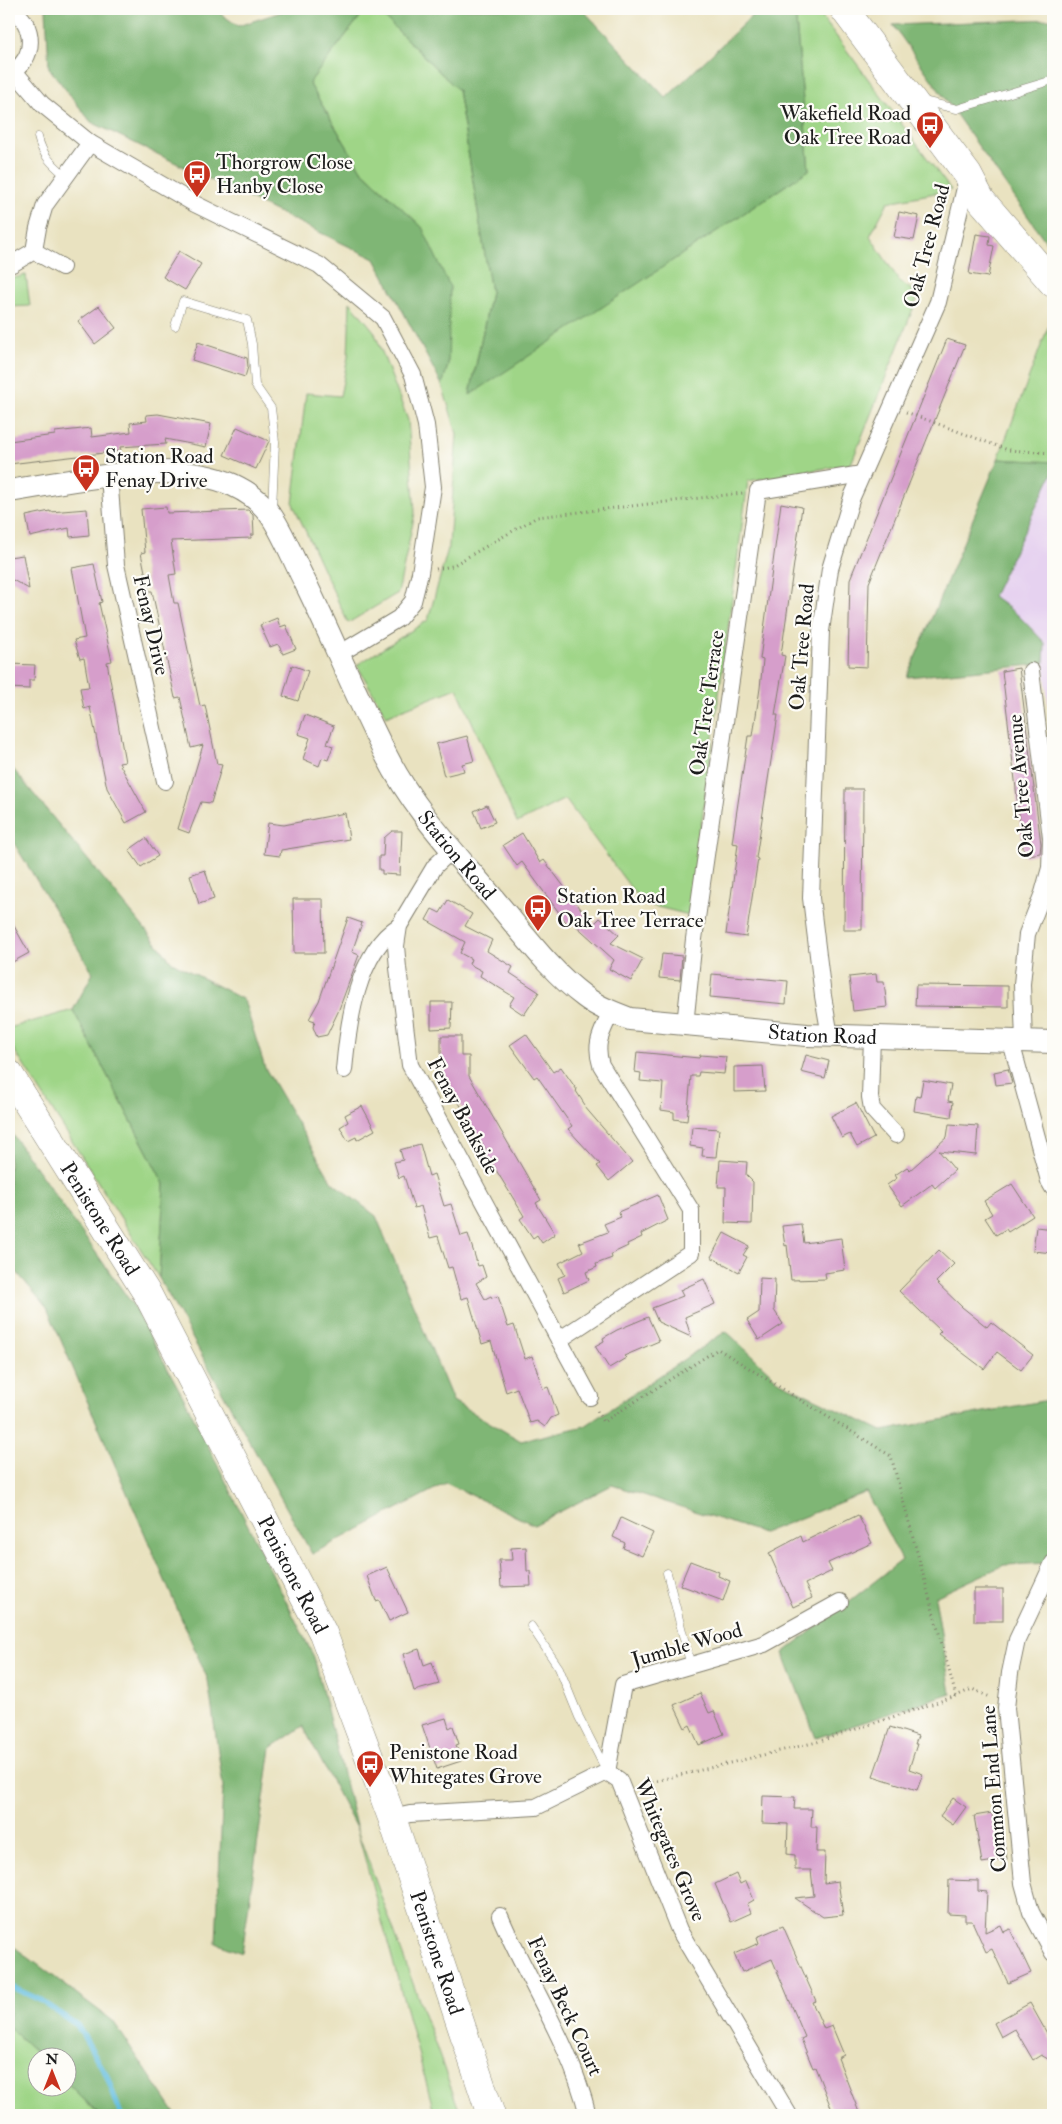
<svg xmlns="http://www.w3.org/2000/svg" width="1062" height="2124" font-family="'IM FELL Double Pica',serif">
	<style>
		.built { fill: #e6d2f0 }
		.green { fill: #9fd587; stroke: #5e7852 }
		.forest { fill: #7fb674; stroke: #4e6948 }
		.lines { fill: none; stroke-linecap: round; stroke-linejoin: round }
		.stream { stroke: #62bddf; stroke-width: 5.5 }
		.building { fill: #d69ecb }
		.lane-casing { stroke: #827f6e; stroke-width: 9 }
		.street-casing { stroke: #827f6e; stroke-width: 18 }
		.secondary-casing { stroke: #827f6e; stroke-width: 24 }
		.highway-casing { stroke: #827f6e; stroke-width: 29 }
		.path { stroke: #827f6e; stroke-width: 3; stroke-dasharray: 1 4; stroke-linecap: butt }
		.lane { stroke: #fff; stroke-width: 8 }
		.street { stroke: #fff; stroke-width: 16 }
		.secondary { stroke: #fff; stroke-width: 22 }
		.highway { stroke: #fff; stroke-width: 28 }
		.labels { text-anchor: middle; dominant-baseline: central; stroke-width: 4.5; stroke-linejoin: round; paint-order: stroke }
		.poi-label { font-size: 21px; fill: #1c1c1c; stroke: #fdfcf7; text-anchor: start }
		.street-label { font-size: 21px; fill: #1c1c1c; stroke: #fdfcf7 }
	</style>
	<rect width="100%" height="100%" fill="#fdfcf7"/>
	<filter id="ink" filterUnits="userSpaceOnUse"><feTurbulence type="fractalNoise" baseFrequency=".02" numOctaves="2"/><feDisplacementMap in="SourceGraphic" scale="10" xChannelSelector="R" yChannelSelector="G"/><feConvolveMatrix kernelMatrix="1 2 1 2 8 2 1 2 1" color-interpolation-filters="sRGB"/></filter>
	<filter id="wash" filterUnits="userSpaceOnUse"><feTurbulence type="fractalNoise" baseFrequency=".0096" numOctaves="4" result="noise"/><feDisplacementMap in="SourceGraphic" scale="20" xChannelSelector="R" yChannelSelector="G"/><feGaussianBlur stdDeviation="1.12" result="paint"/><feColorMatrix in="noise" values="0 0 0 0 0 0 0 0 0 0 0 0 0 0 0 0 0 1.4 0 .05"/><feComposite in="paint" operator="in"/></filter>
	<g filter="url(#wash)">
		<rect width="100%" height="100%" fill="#e9e2c0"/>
		<!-- built -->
		<polygon class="built" points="1053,472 1053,752 1044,664 1045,643 1019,616 993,596"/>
		<!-- green -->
		<g class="green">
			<polygon points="366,9 376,9 458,90 491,292 470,394 809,170 795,9 816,9 951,190 888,202 870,236 900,282 919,294 851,464 748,481 689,915 642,903 565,799 517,823 457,688 386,716 357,665 428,620 449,545 457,434 442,385 448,365 422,227 361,170 309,83"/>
			<polygon points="26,275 30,306 9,307 10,279"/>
			<polygon points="350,302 374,331 408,420 415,513 398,593 348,623 293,504 306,393 340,396 348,357"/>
			<polygon points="1053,314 1053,462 998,459"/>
			<polygon points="73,1010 164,1184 159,1278 9,1042 9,1028"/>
			<polygon points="357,1830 461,2115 435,2115"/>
			<polygon points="9,2027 40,2056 38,2056 38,2086 68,2086 68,2084 100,2115 9,2115"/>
		</g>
		<!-- forest -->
		<g class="forest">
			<polygon points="46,9 214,9 238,26 290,9 366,9 309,83 361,170 422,227 450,287 448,365 442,385 375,259 91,122 49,68"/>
			<polygon points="376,9 582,9 666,98 759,9 795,9 809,170 470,395 491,292 458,90"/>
			<polygon points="1053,19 1053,252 893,25"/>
			<polygon points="998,459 1053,462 1053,472 993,596 1019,616 1045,643 1044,664 907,677"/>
			<polygon points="9,764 172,962 244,1000 265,1068 332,1182 376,1216 453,1401 521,1441 585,1426 726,1331 780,1382 882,1431 1053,1399 1053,1555 1050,1563 1004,1565 935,1597 951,1693 816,1738 783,1653 902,1560 866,1492 763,1533 612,1485 534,1525 446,1483 312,1554 159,1278 164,1184 73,1010 93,973 9,835"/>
			<polygon points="9,1133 12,1134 133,1305 186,1402 314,1657 357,1830 303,1726 271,1748 242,1953 216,1943 223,1787 208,1680 47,1308 9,1263"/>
			<polygon points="9,1943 113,2021 176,2115 100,2115 68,2084 68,2056 40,2056 9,2027"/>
		</g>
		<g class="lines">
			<!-- stream -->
			<polyline class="stream" points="9,1986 38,1999 77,2025 106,2074 121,2115"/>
		</g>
		<g id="blocks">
			<!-- building -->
			<g class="building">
				<polygon points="899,212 919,216 914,240 894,237"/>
				<polygon points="976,234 990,236 989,245 994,246 988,277 969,274"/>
				<polygon points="179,251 201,264 185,290 163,277"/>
				<polygon points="99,306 116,328 95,344 78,321"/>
				<polygon points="947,339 965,345 869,583 867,667 848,666 850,579"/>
				<polygon points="198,342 247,358 248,367 245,377 192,360"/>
				<polygon points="158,414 211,424 206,447 165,439 166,444 120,447 121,451 9,464 9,441 55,435 55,432 91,428 92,437 131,432 130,423 147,421 146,415"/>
				<polygon points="237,427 269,441 256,469 224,455"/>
				<polygon points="781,503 802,507 781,655 785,656 775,715 778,715 756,858 758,859 746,937 726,934 738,844 732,843 748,736 753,736 760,688 763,660 760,659"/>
				<polygon points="166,507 167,513 248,510 253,515 254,535 251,535 251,538 171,541 176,574 169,575 174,603 178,603 200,706 205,705 217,764 222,765 211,803 201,802 189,833 178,829 203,745 191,748 180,697 175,698 152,591 149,591 141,553 145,552 141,509"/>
				<polygon points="87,509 89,535 70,537 69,528 30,537 26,516 50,511 50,512"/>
				<polygon points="23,555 29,589 9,578 9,557"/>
				<polygon points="94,564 102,602 99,603 112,661 107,662 125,762 119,763 146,812 126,823 107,788 90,707 84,709 80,688 89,687 84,658 80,659 74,640 85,638 72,568"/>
				<polygon points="277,618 280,627 286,625 296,649 283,654 278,644 270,647 260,625"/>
				<polygon points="9,664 35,665 34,680 29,680 29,689 9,688"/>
				<polygon points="292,665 308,671 298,701 283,696"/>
				<polygon points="1019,668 1041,844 1040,853 1024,856 1002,671"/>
				<polygon points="305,715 334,726 327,744 333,746 328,760 322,758 319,766 303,759 310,738 298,734"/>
				<polygon points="467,736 474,761 462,764 464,771 444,776 436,744"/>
				<polygon points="845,789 863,789 862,930 844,930"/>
				<polygon points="487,805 495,822 481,828 474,811"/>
				<polygon points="345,813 349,839 281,850 280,856 264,854 268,823 284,825"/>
				<polygon points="392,831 402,831 400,875 382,874 382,870 379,870 379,856 383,856 384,838"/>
				<polygon points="522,833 540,863 544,860 593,925 600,918 619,935 611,943 643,959 631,981 609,969 614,960 572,922 568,925 522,862 517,866 503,845"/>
				<polygon points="146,838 158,856 141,867 129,850"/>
				<polygon points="205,870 214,899 199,904 190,875"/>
				<polygon points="293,899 323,899 324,953 294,953"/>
				<polygon points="448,900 472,914 465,926 492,940 487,951 513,967 510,973 539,992 524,1015 509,1005 514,997 480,976 482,971 469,964 471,959 460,953 465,942 426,920 432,909 440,913"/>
				<polygon points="9,917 29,953 9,964"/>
				<polygon points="348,918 362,923 352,952 359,955 338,1012 327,1035 317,1037 313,1027 315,1021 309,1019 319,1001"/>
				<polygon points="662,954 682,956 680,980 659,978"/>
				<polygon points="712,974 788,981 786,1004 710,997"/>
				<polygon points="876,974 877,982 884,982 887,1007 853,1011 849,977"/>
				<polygon points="916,985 1008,986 1008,1007 915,1006"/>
				<polygon points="431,1002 452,1002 451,1028 431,1029"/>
				<polygon points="526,1034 553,1072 561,1067 577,1090 576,1091 585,1105 584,1106 632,1162 609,1181 597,1166 600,1164 568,1129 572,1126 537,1076 534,1078 510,1045"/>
				<polygon points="441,1036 461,1036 461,1056 469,1056 469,1076 541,1200 536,1203 555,1234 542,1243 537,1235 533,1238 520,1219 524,1216 485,1152 487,1151 465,1120 468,1118 441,1073"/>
				<polygon points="637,1052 699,1058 700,1055 726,1057 724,1074 699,1072 698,1076 691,1076 687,1121 674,1119 674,1112 661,1110 663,1083 640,1081 641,1073 635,1072"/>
				<polygon points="806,1055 829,1061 825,1078 801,1072"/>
				<polygon points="763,1066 765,1091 734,1092 734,1067"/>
				<polygon points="1008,1069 1012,1083 996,1085 994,1072"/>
				<polygon points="923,1080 951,1085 948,1101 953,1102 951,1117 914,1111 916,1096 920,1097"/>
				<polygon points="856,1103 874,1138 857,1147 850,1134 842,1138 831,1116"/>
				<polygon points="362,1106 375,1130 357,1140 356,1137 348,1141 340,1127 348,1122 345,1115"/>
				<polygon points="949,1124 978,1126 976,1155 939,1151 955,1170 935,1188 932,1184 902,1206 887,1185 897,1178 895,1175 907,1167 910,1170 947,1137"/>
				<polygon points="692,1127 719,1129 716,1157 702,1156 703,1148 690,1146"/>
				<polygon points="420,1144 429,1176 434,1174 444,1206 451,1204 461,1236 468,1234 478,1266 482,1265 486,1277 476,1283 485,1299 491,1296 492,1298 498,1296 508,1327 514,1325 525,1359 532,1356 543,1389 548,1387 558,1415 551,1418 545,1427 537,1421 530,1423 517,1388 506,1392 491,1341 482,1344 468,1297 461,1299 452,1267 448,1268 438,1236 430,1238 421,1206 414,1208 404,1176 399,1178 394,1162 403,1160 400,1150"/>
				<polygon points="720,1160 747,1162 746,1175 753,1182 752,1224 725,1223 726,1187 718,1187"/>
				<polygon points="1012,1184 1033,1216 1008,1232 1006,1229 996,1235 985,1218 992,1214 984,1201"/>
				<polygon points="658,1195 668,1220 641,1234 642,1237 627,1244 628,1246 611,1254 612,1258 596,1264 597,1267 586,1272 589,1280 564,1292 558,1278 565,1275 559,1263 583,1251 579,1243 608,1232 604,1224 621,1217 618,1212"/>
				<polygon points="801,1224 804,1243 841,1238 845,1270 825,1273 826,1279 791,1280 787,1245 785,1246 782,1226"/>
				<polygon points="1036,1227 1053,1229 1053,1253 1033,1251"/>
				<polygon points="724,1233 749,1246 743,1255 747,1257 739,1272 711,1257"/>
				<polygon points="939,1250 954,1264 936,1282 962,1307 987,1327 991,1322 1033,1355 1021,1370 997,1352 984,1369 938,1334 941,1331 899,1291"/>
				<polygon points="760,1278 775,1279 774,1310 783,1324 759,1340 747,1320 759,1312"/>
				<polygon points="704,1279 715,1304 685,1317 691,1337 658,1322 652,1308 683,1296 680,1290"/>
				<polygon points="648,1317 659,1341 624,1356 626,1358 609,1368 595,1346 604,1341 603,1338 617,1330"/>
				<polygon points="858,1515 872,1543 828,1563 832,1571 805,1584 812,1598 793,1607 769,1553 801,1536 803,1542"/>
				<polygon points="621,1518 653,1533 642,1556 623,1548 625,1543 613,1537"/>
				<polygon points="526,1547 527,1571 530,1571 531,1586 501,1587 499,1560 512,1560 511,1548"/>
				<polygon points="690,1561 719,1572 718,1576 730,1581 723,1601 680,1585"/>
				<polygon points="387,1567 408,1612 389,1621 379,1600 376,1601 367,1576"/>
				<rect x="974" y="1589" width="29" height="32"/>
				<polygon points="419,1649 424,1665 432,1662 439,1684 414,1691 403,1654"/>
				<polygon points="700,1693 709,1713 714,1711 724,1734 699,1745 690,1725 685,1728 674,1705"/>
				<polygon points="446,1718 449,1728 453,1726 459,1744 456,1745 461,1761 437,1769 422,1725"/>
				<polygon points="890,1727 918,1736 915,1744 917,1744 909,1769 923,1774 917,1790 873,1776"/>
				<polygon points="763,1796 795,1797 794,1809 812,1809 811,1827 817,1827 816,1852 825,1852 824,1883 838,1881 843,1915 823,1917 795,1898 814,1896 811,1870 795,1870 795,1855 787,1854 788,1824 762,1823"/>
				<polygon points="953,1798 966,1807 953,1825 940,1816"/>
				<polygon points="992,1813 994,1826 1001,1824 1007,1859 982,1863 974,1816"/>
				<polygon points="736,1874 740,1884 746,1881 754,1900 747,1904 751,1913 731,1922 715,1884"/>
				<polygon points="949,1880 978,1881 978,1891 987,1892 985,1932 1001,1925 1004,1932 1010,1929 1031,1973 1008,1983 992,1949 986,1952 972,1921 965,1921 965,1915 948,1914"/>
				<polygon points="783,1926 816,2001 812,2002 824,2029 832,2026 844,2055 838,2058 860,2115 834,2115 815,2067 813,2068 801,2039 805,2037 772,1959 742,1972 734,1954 759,1943 757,1937"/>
				<polygon points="1030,2003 1053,2044 1053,2062 1041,2055 1033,2060 1015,2029 1001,2037 994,2023"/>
			</g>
		</g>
	</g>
	<g filter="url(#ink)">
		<use href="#blocks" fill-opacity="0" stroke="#827f6e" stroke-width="1"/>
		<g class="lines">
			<!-- lane casing -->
			<g class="lane-casing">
				<g id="lane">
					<polyline points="923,101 957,109 1053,80"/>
					<path d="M38,137C42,155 52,164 66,176"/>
					<polyline points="175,326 183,301 247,320 252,344 255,385 271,408 275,442 272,509"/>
					<polyline points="667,1573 691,1666"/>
					<polyline points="531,1626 559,1668 579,1717 605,1768"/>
				</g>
			</g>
			<!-- street casing -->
			<g class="street-casing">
				<g id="street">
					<polyline points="14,71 42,104 90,143 195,204 319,265 383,318 413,375 426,425 433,487 420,573 413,601 399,618 339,654"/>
					<path d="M9,73C37,61 36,23 11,9"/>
					<polyline points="34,251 62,267"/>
					<polyline points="12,264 34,251 38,228 45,205 90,143"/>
					<polyline points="109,476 116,565 165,781"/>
					<polyline points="452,850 435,866 399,926 396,946 398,968 410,1065 590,1397"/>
					<polyline points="685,1025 694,939 758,491 862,474"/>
					<polyline points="830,1036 823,996 811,898 821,631 830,569 852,497 938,302 968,175"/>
					<polyline points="872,1037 870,1097 872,1109 896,1135"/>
					<polyline points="1011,1042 1049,1181 1053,1188"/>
					<polyline points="1024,1042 1022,984 1027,934 1043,893 1050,868 1051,838 1031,671"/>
					<path d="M344,1070C348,1024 357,952 399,926"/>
					<path d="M559,1340L691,1253V1210L601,1065C594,1042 602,1033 611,1012"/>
					<polyline points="1053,1563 1017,1640 1010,1673 1006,1708 1023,1883 1031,1912 1053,1953"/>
					<polyline points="607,1772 623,1685 764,1644 840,1602"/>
					<polyline points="392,1818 410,1814 536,1807 607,1772 619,1780 679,1930 789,2115"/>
					<path d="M500,1916C528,1982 571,2045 588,2115"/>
				</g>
			</g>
			<!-- secondary casing -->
			<g class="secondary-casing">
				<g id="secondary">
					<path id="s1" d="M9,491C74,481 172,457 233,485C248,492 263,503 272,517C285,537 294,561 305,582C333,639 357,699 386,755C414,811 458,856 498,904C525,936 551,972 585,997C598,1007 614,1013 630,1019L807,1035L1053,1042"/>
				</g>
			</g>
			<!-- highway casing -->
			<g class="highway-casing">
				<g id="highway">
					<polyline points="844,9 968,175 981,200 1053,283"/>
					<path id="s2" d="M9,1074L148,1295L323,1633L392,1818L491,2115"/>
				</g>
			</g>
			<!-- path -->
			<g class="path">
				<polyline points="906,412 1008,450 1053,453"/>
				<polyline points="436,569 452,566 537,517 743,493"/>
				<polyline points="597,1411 603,1422 718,1349 891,1456 956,1696 972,1689 990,1697"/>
				<polyline points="639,1788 643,1784 817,1742 956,1696"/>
			</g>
			<!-- lane -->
			<use href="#lane" class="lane"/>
			<!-- street -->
			<use href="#street" class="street"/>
			<!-- secondary -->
			<use href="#secondary" class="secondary"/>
			<!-- highway -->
			<use href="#highway" class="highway"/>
		</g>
	</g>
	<!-- icons -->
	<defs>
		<g id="bus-pin" transform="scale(1.4375)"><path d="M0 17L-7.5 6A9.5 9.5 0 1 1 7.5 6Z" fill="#c8321e" stroke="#fdfcf7"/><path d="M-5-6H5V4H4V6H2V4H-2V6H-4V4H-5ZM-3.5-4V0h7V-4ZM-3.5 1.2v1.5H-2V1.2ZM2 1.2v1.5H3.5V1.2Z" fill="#fff"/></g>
	</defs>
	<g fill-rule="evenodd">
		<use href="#bus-pin" x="930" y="125"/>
		<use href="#bus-pin" x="197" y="174"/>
		<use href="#bus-pin" x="86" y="468"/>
		<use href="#bus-pin" x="538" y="908"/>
		<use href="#bus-pin" x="370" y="1764"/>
	</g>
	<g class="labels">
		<!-- poi labels -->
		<g class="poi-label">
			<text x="911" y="113" text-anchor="end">Wakefield Road<tspan x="911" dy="24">Oak Tree Road</tspan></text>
			<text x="216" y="162">Thorgrow Close<tspan x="216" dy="24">Hanby Close</tspan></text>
			<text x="105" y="456">Station Road<tspan x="105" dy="24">Fenay Drive</tspan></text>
			<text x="557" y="896">Station Road<tspan x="557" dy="24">Oak Tree Terrace</tspan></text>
			<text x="389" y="1752">Penistone Road<tspan x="389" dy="24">Whitegates Grove</tspan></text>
		</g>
		<!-- street labels -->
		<g class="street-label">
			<text transform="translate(927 246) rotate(-75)">Oak Tree Road</text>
			<text transform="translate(151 625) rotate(77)">Fenay Drive</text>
			<text transform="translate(802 647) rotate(-85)">Oak Tree Road</text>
			<text transform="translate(707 703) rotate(-82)">Oak Tree Terrace</text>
			<text transform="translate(1021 786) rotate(-95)">Oak Tree Avenue</text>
			<text stroke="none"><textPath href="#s1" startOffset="665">Station Road</textPath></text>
			<text stroke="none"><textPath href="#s1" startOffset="1100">Station Road</textPath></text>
			<text transform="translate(463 1116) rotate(62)">Fenay Bankside</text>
			<text stroke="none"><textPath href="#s2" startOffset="171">Penistone Road</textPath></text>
			<text stroke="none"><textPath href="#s2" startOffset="576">Penistone Road</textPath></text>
			<text transform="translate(687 1645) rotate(-16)">Jumble Wood</text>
			<text transform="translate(994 1789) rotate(-94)">Common End Lane</text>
			<text transform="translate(670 1850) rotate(67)">Whitegates Grove</text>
			<text stroke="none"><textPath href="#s2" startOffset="981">Penistone Road</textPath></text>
			<text transform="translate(565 2006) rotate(65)">Fenay Beck Court</text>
		</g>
	</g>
	<!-- margin -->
	<rect width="1062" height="2124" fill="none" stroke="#fdfcf7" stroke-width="30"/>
	<!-- north arrow -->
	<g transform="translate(52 2072)"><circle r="24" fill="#fdfcf7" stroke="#a3a29f"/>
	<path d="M0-4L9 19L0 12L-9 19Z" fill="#c8321e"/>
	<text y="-8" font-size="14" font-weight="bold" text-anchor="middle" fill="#1c1c1c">N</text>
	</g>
</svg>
